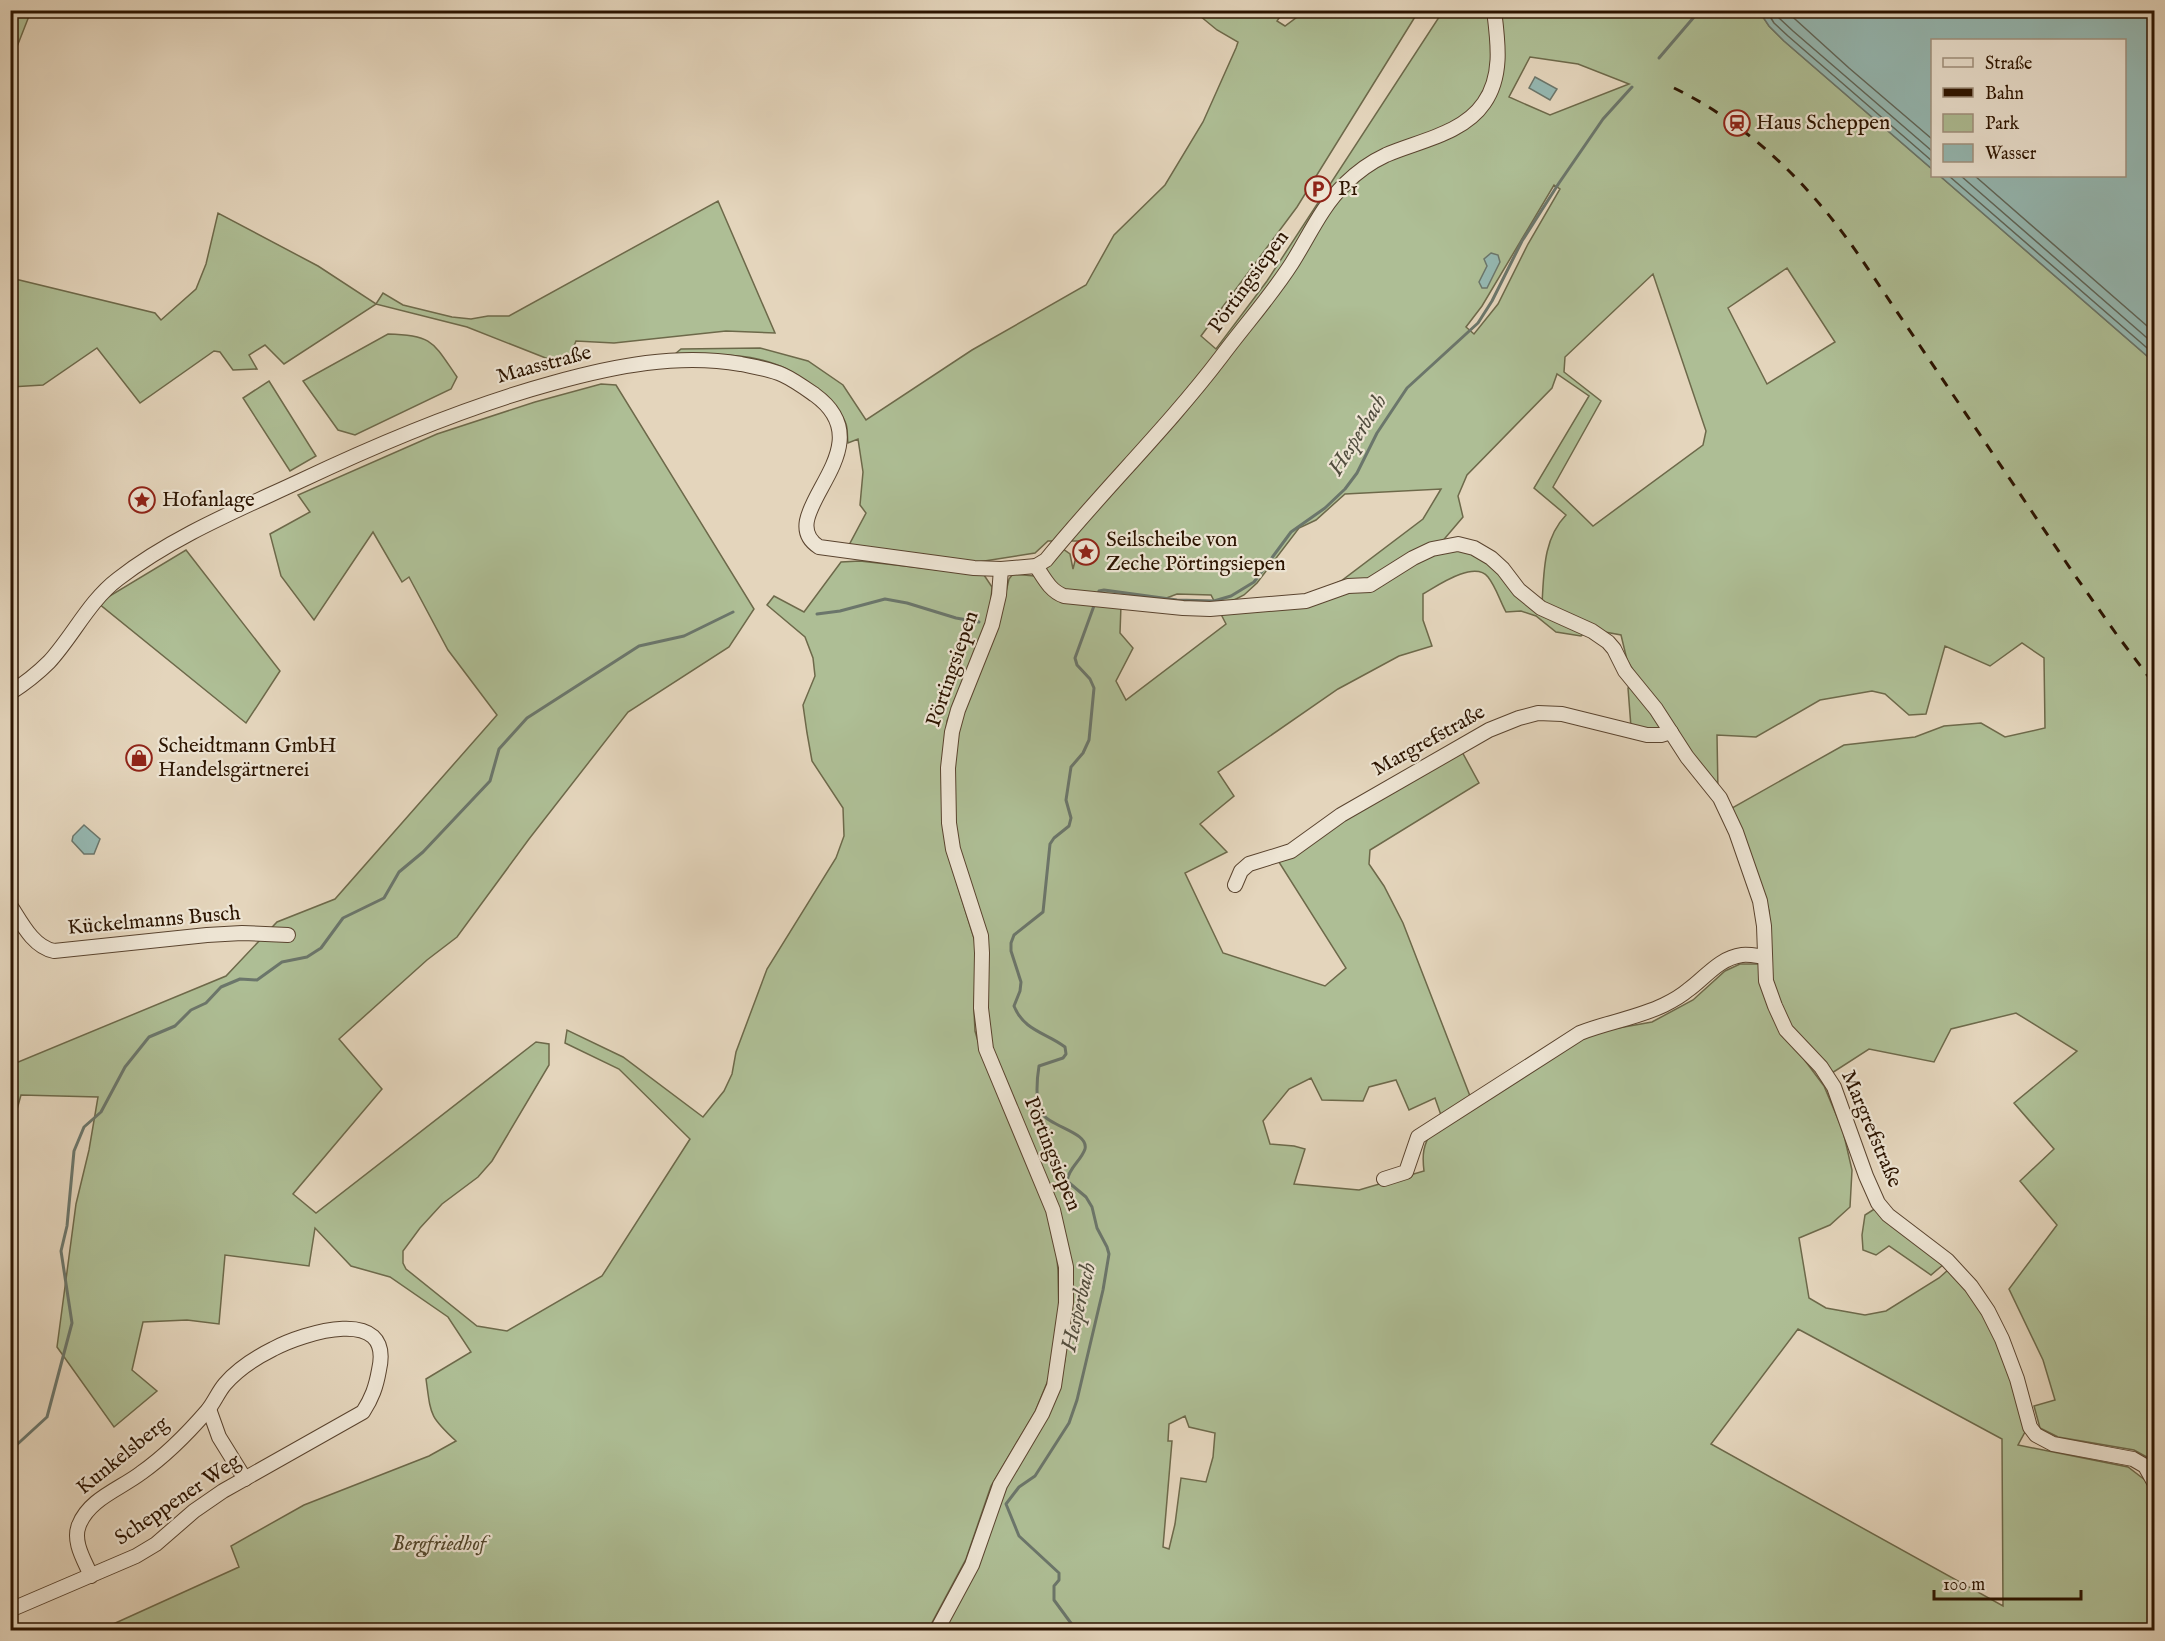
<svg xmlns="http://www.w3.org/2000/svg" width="2165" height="1641" font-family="'IM FELL English',serif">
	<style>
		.green { fill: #aebe95; stroke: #6d694a; stroke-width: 1.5; fill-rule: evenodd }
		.water { fill: #95b8b2; stroke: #6b766b; stroke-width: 1.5 }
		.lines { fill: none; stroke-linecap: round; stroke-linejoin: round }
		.shore { stroke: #606659; stroke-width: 1.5 }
		.stream { stroke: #6b766b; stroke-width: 3 }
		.minor-casing { stroke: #5a442f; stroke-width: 16 }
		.minor { stroke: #ede4d3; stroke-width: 14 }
		.rail { stroke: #2c1400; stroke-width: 3; stroke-dasharray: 10 10; stroke-linecap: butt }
		.labels { text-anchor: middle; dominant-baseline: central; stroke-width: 4.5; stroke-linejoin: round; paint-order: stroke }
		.poi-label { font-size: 21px; fill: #2c1400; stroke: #ede4d3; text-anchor: start }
		.street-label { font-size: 21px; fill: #2c1400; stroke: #ede4d3 }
		.park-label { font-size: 21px; font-style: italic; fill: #53472d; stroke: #ede4d3 }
		.water-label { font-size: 22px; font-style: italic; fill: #514d3e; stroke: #ede4d3 }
	</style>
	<rect width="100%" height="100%" fill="#e4d5bc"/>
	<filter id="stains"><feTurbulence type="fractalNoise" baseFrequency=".00333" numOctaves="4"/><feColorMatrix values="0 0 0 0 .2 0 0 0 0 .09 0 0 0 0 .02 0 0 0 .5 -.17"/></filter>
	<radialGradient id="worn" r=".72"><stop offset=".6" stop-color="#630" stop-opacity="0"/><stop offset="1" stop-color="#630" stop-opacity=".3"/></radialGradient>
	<!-- green -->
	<g class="green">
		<polygon points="11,10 31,11 11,62 10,11"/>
		<path d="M1326,10H1416L1418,12L1297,207L1201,336L1216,349L1267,281L1443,11L1577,10L1596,15L1607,10L1759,11L1769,26L1784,41L1932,169V176H1940L2154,362V1461L2134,1450L2058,1437L2040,1428L2034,1406L2055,1400L2043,1360L2009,1289L2057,1225L2020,1181L2054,1149L2014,1103L2077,1051L2016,1013L1951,1029L1934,1062L1869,1049L1832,1073L1797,1037L1776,996L1769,964V911L1732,808L1844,745L1915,737L1944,726L1981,723L2005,737L2045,728L2044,658L2022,643L1990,666L1945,646L1926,714L1909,715L1885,694L1872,691L1820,700L1756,737L1717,735L1718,793L1673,726L1654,731L1631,727L1628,688L1641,683L1627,660L1621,635L1605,632L1542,604C1544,572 1543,539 1566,515L1534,488L1589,396L1557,374L1552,388L1467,475L1458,496L1463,517L1440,544L1460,548L1493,562L1519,595L1585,633L1581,636L1556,632L1536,616L1521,611L1506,612C1500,601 1496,587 1488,577C1474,560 1437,586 1423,594V620L1432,646L1399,656L1338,689L1218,772L1234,796L1200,824L1227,852L1185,873L1223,953L1325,986L1346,968L1277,859L1461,750L1479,783L1370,850L1369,864L1384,886L1403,923L1470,1096L1442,1118L1435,1098L1409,1110L1396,1080L1369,1087L1363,1101L1322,1100L1311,1078L1289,1089L1263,1121L1270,1144L1294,1146L1305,1149L1294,1184L1359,1190L1424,1171C1422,1155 1423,1145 1432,1131L1579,1040L1607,1030L1652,1022L1693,1000L1725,971L1740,964H1759L1785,1034L1824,1086L1843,1131L1852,1170L1850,1207L1830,1225L1799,1238L1809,1298L1826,1308L1865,1315L1886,1311L1939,1278L1948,1270L1977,1303L2000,1342L2025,1432L2018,1445L2128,1467L2145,1480L2154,1466V1630H943L1003,1493L1058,1392L1065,1360L1071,1306V1267L990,1044L985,1014L987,957L958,845L953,809L954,768L957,735L965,706L1002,609L1009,579L1013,574L1034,576L1045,568L1063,549L1070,554L1073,569L1080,541H1048L1035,553L978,562L848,547L866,513L860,505L863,472L858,439L848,443C847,437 848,430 846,424C838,401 795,370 772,363C745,353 704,355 675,354L681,349L760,348L808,361L843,385L866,420L972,350L1086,285L1114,235L1165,185L1203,122L1236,48L1238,42L1217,30L1194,11H1284L1277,21L1285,26L1304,12L1313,17ZM1530,57L1578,64L1629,84L1550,115L1509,97ZM1554,185L1560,189L1528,244L1498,304L1474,334L1466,327L1482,306ZM1787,268L1835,342L1767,384L1728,308ZM1653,274L1706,431L1703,445L1593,526L1553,487L1601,401L1564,372L1565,357ZM1441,489L1423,519L1341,581L1303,598L1232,601L1244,595L1257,583L1299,528L1316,520L1345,494ZM1177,594L1211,595L1226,624L1126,700L1116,681L1133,648L1120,633L1121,605L1156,602ZM1798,1329L2002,1439L2003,1606L1711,1444ZM1185,1416L1189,1427L1215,1433L1213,1457L1206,1482L1181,1478L1175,1524L1169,1549L1163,1547L1172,1441H1168L1169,1424Z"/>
		<polygon points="718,201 775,333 726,331 614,343 576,341 566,366 467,327 376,304 284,364 265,345 249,355 257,369 233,370 220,352 214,351 140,403 97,348 43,385 11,387 11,278 155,313 161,320 196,289 206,264 218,213 318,266 376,304 383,293 403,305 452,317 471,319 488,316 509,316"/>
		<path d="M388,334C433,335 433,342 457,377L451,389L355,435L338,430L303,381Z"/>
		<polygon points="269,381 316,456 290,471 243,398"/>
		<path d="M601,384L616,385L754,609L729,647L628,712L529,839L457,937L427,960L339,1039L382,1089L293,1194L316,1213L536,1042L549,1044V1065L492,1161L478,1177L442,1204L420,1228L403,1251V1263L406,1269L477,1326L507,1331L602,1276L690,1139L619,1069L565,1043L567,1030L623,1057L703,1117L724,1091L732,1074L736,1052L767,969L836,858L844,836L843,808L812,761L807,733L803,705L815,676L813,658L805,637L767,605L774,596L804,612L841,562L860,561L984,575L992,587L990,613L947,721L942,768L943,822L949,858L977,948L974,1011L975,1031L980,1048L1042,1199L1055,1235L1058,1271L1059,1320L1051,1373L1035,1412L991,1486L966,1559L928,1630H100L239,1567L231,1546L304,1505L429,1456L456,1441C429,1416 431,1415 426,1379L471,1352L448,1317L390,1277L351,1266L315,1228L309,1266L225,1255L219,1324L187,1320L143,1322L132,1370L157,1391L114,1427L57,1347L76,1204L89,1150L98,1097L21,1095L11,1131V1065L226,976L277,922L335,899L497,715L448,650L409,577L402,582L373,532L314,620L281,576L270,534L310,512L298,495L437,434L535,402Z"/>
		<polygon points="186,550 280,671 246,723 98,603"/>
		<polygon points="1876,1208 1944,1264 1931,1275 1889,1246 1876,1255 1863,1250 1862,1235 1865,1215"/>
	</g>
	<!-- water -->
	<g class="water">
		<polygon points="1759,11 2154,11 2154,362 1940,176 2124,176 2124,40 1932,40 1932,169 1784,41 1769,26"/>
		<polygon points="1535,77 1557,89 1550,100 1529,88"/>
		<polygon points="1491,253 1498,255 1500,262 1487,288 1482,288 1479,282 1487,266 1484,259"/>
		<polygon points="84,825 100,839 94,854 84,854 72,841 73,836"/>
	</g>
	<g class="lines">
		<!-- shore -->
		<g class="shore">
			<polyline points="1766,10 1774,23 1788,36 1932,161"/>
			<polyline points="1775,10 1779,18 1793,31 1932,151"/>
			<polyline points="1785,10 1849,68 1932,139"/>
			<polyline points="1949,176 2154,354"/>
			<polyline points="1961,176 2154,344"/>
			<polyline points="1975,176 2154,332"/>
		</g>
		<!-- stream -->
		<g class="stream">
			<polyline points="1659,58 1700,10"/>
			<polyline points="1098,594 1099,591 1104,590 1177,600 1214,601 1231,596 1254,582 1291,532 1325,508 1345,489 1357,473 1377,433 1407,388 1478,323 1492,301 1522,241 1559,183 1603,119 1632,87"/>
			<polyline points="817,614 840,611 885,599 907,603 956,618 979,622"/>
			<polyline points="10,1451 47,1417 72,1323 61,1251 67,1226 74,1151 84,1127 101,1112 125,1067 149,1037 175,1026 191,1010 206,1003 221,987 240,979 257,980 282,962 307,957 321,948 343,918 384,898 399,872 423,852 490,781 499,749 527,718 639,646 684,636 733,612"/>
			<path d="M1076,1630L1054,1600V1586L1059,1580V1573L1019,1536L1006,1504L1019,1487L1035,1476L1069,1423L1077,1400L1103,1290L1109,1254L1107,1247L1097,1228L1092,1207L1086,1197L1067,1181C1069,1167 1081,1161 1085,1149C1089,1132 1049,1127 1041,1112C1035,1101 1037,1078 1039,1066L1063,1058L1066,1054L1065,1047C1047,1033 1024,1031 1014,1006L1020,991L1021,982L1011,951V943L1014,935L1043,912L1050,844L1054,838L1069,826L1071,818L1066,800L1071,767L1083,753L1089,740L1094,688L1090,679L1077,665L1075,658L1095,603"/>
		</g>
		<!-- minor casing -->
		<g class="minor-casing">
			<g id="minor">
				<path d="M1036,566C1044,578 1050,591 1064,596L1183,608L1210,609L1306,601L1348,586L1370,585L1413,558L1432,549L1458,544L1474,548L1491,558L1503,569L1519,590L1541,608L1592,631L1608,642L1614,649L1625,671L1656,709L1687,757L1720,798L1736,832L1760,901L1764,926L1766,981L1775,1006L1786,1030L1821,1067L1834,1087L1866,1176L1878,1203L1888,1215L1947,1260L1971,1286L1988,1311L2002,1339L2017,1379L2030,1427L2036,1435L2053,1444L2133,1459L2145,1466L2154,1482"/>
				<path d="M10,693C24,684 37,674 49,662C73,636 89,601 118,579C172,537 238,510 300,481C382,442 465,407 553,383C614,366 678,353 741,364C755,367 770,369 783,375C794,380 805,388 815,395C889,449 769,515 819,547L974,568L1001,569"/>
				<polyline points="1235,885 1241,871 1249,864 1291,851 1341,815 1489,730 1519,718 1538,713 1562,714 1647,735 1661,735 1671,732"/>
				<path d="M10,905C21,922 33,947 54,951L207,935L242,933L288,935"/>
				<path d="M1384,1179L1406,1172L1418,1137L1580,1033C1608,1022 1637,1018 1664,1005C1672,1001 1681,996 1688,990C1705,978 1719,958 1742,955C1749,954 1757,956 1765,957"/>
				<polyline points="209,1409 219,1437 245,1479"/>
				<path d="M10,1610L136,1556L156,1544L194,1511L223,1491L363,1412C372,1398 376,1387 379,1370C394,1304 303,1333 273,1349C257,1357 237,1370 225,1384C218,1392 214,1403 207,1411C188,1433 165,1456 141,1473C120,1489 89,1499 79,1525C72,1542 85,1561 91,1576"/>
				<path d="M937,1630L972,1565L1000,1485L1042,1414L1054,1386L1066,1303V1267L1053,1210L986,1049L981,1008L982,953L981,936L953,849L949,823L948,768L952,732L958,710L992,625L999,595L1001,569L1036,566L1046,560C1102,491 1167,428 1221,357C1244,326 1271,296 1292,263C1309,236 1322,206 1345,184C1356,173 1371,162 1386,155C1418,141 1463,134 1484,103C1503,76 1498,42 1494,10"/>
			</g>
		</g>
		<!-- minor -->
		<use href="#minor" class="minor"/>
		<!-- rail -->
		<path class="rail" d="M1674,88C1750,125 1810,185 1858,254L2074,574L2117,635L2154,684"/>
	</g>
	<!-- icons -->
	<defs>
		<g id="station-ring" transform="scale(1.35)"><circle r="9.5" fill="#ede4d3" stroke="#8f2418" stroke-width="1.5"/><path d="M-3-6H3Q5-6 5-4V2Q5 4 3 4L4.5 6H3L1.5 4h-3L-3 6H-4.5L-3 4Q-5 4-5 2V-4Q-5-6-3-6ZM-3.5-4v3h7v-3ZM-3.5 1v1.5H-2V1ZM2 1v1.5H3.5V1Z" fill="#8f2418"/></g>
		<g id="parking-ring" transform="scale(1.35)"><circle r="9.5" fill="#ede4d3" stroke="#8f2418" stroke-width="1.5"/><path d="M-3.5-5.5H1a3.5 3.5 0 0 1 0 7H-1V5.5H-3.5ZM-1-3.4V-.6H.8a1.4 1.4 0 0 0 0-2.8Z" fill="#8f2418"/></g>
		<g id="sight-ring" transform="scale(1.35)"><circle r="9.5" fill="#ede4d3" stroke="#8f2418" stroke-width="1.5"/><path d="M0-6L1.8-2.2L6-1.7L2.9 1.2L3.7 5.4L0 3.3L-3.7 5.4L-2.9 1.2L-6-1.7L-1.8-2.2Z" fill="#8f2418"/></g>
		<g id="shop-ring" transform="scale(1.35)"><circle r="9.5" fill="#ede4d3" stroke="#8f2418" stroke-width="1.5"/><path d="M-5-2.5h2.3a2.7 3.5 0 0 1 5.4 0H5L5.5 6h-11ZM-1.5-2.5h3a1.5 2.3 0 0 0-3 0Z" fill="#8f2418"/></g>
	</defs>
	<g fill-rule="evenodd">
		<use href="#station-ring" x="1737" y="123"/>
		<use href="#parking-ring" x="1318" y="189"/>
		<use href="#sight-ring" x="142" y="500"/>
		<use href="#sight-ring" x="1086" y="552"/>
		<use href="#shop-ring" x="139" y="758"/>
	</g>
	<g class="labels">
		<!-- poi labels -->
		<g class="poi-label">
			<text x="1756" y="123">Haus Scheppen</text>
			<text x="1338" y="189">P1</text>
			<text x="162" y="500">Hofanlage</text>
			<text x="1106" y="540">Seilscheibe von<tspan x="1106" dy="24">Zeche Pörtingsiepen</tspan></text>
			<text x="158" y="746">Scheidtmann GmbH<tspan x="158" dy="24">Handelsgärtnerei</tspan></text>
		</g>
		<!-- street labels -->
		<g class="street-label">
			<text transform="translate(1249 282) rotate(-54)">Pörtingsiepen</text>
			<text transform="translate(544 365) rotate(-15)">Maasstraße</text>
			<text transform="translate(953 669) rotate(-71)">Pörtingsiepen</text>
			<text transform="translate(1429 741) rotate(-29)">Margrefstraße</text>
			<text transform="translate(154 921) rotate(-5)">Kückelmanns Busch</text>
			<text transform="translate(1871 1129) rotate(67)">Margrefstraße</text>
			<text transform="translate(1052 1154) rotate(68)">Pörtingsiepen</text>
			<text transform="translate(123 1456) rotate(-39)">Kunkelsberg</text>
			<text transform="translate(178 1500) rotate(-34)">Scheppener Weg</text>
		</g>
		<!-- park labels -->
		<g class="park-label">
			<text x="439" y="1544">Bergfriedhof</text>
		</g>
		<!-- water labels -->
		<g class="water-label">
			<text transform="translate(1358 435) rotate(-58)">Hesperbach</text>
			<text transform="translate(1079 1307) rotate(-77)">Hesperbach</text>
		</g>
	</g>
	<!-- margin -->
	<rect width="2165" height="1641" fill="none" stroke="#e4d5bc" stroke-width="36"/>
	<rect x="12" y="12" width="2141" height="1617" fill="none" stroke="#2c1400" stroke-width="3"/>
	<rect x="18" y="18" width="2129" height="1605" fill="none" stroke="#2c1400" stroke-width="1.5"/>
	<!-- legend -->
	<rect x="1931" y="39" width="195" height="138" fill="#ede4d3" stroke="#a0917f" stroke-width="1.5"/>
	<rect x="1943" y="58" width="30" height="9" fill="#ede4d3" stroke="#a0917f" stroke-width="1.5"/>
	<text x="1985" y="69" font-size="18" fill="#2c1400">Straße</text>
	<rect x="1943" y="88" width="30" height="9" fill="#2c1400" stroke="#a0917f" stroke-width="1.5"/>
	<text x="1985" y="99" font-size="18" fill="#2c1400">Bahn</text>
	<rect x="1943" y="114" width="30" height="18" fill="#aebe95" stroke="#a0917f" stroke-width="1.5"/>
	<text x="1985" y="129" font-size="18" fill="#2c1400">Park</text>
	<rect x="1943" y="144" width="30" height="18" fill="#95b8b2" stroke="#a0917f" stroke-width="1.5"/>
	<text x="1985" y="159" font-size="18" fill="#2c1400">Wasser</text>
	<!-- scale -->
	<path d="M1934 1590v9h147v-9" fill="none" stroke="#2c1400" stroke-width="3"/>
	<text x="1943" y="1590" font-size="18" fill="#2c1400" stroke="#ede4d3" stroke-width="4.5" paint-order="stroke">100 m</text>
	<rect width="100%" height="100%" filter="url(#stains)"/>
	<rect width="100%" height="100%" fill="url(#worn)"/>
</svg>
